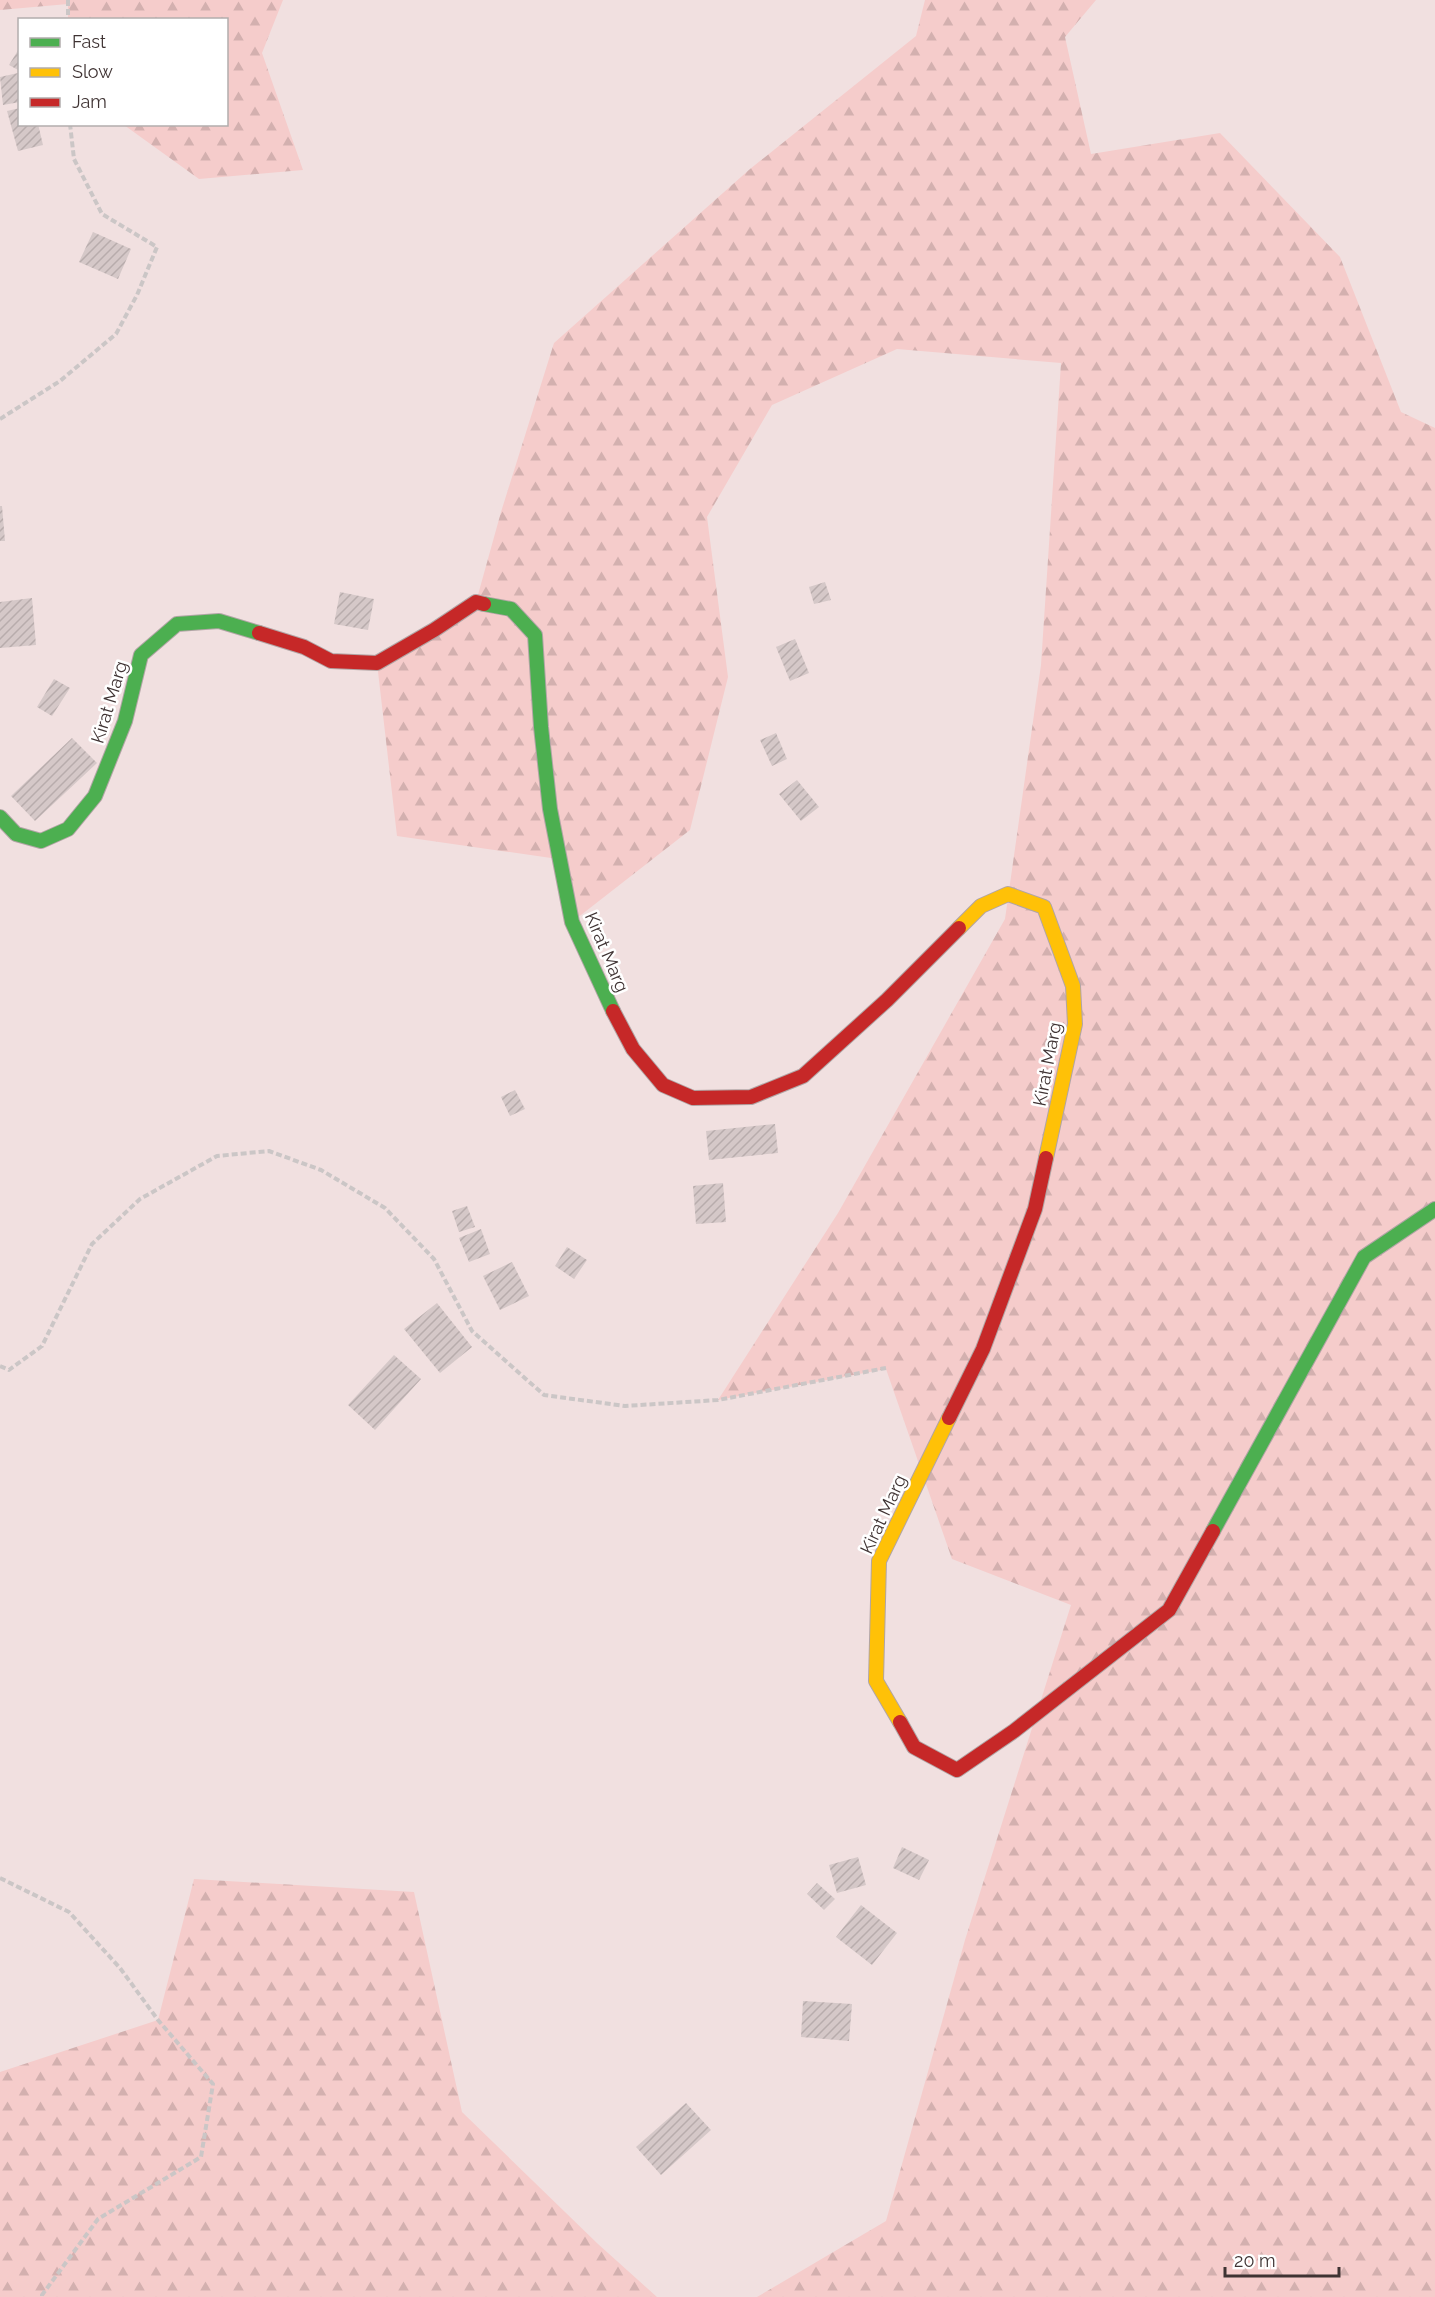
<svg xmlns="http://www.w3.org/2000/svg" width="1435" height="2297" font-family="Raleway,sans-serif">
	<style>
		.forest { fill: url(#forest-firs) }
		.building { fill: url(#building-hatch) }
		.lines { fill: none; stroke-linecap: round; stroke-linejoin: round }
		.fast-casing { stroke: #b1a5a5; stroke-width: 16 }
		.slow-casing { stroke: #b1a5a5; stroke-width: 16 }
		.jam-casing { stroke: #b1a5a5; stroke-width: 16 }
		.path { stroke: #cbc6c6; stroke-width: 4; stroke-dasharray: 6 3; stroke-linecap: butt }
		.fast { stroke: #4caf50; stroke-width: 14 }
		.slow { stroke: #ffc107; stroke-width: 14 }
		.jam { stroke: #c62828; stroke-width: 14 }
		.labels { text-anchor: middle; dominant-baseline: central; stroke-width: 5; stroke-linejoin: round; paint-order: stroke }
		.street-label { font-size: 18px; fill: #3f3333; stroke: #fff }
	</style>
	<defs>
		<pattern id="forest-firs" width="22" height="20" patternUnits="userSpaceOnUse" patternTransform="scale(1.5)"><rect width="22" height="20" fill="#f5cccb"/><path d="M5 1l3.5 6h-7zM16 11l3.5 6h-7z" fill="#d3b0af"/></pattern>
		<pattern id="building-hatch" width="6" height="6" patternUnits="userSpaceOnUse" patternTransform="scale(1.5)"><rect width="6" height="6" fill="#d5c8c8"/><path d="M-1 1l2-2M0 6l6-6M5 7l2-2" fill="none" stroke="#b8acac"/></pattern>
	</defs>
	<rect width="100%" height="100%" fill="#f1e0e0"/>
	<!-- forest -->
	<g class="forest">
		<polygon points="0,0 283,0 262,53 303,170 199,179 124,125 226,124 226,20 68,19 68,4 0,10"/>
		<polygon points="925,0 1096,0 1065,37 1091,154 1220,133 1340,257 1401,412 1435,428 1435,2297 757,2297 886,2221 965,1940 1071,1605 952,1559 886,1369 718,1400 838,1213 1005,919 1041,665 1061,363 897,349 772,405 707,517 728,677 690,830 572,922 558,859 397,836 377,663 476,602 501,512 554,343 750,169 916,36"/>
		<polygon points="194,1879 414,1892 462,2112 598,2244 657,2297 0,2297 0,2072 158,2020"/>
	</g>
	<!-- building -->
	<g class="building">
		<polygon points="20,47 20,71 9,65"/>
		<polygon points="18,73 20,102 3,105 0,77"/>
		<polygon points="20,108 20,124 38,124 43,145 18,151 7,111"/>
		<polygon points="93,232 131,249 118,279 79,262"/>
		<polygon points="0,506 2,506 5,541 0,541"/>
		<polygon points="825,582 831,600 814,604 809,587"/>
		<polygon points="340,592 374,599 368,630 334,624"/>
		<polygon points="32,598 36,645 0,648 0,602"/>
		<polygon points="795,639 809,673 790,681 776,647"/>
		<polygon points="54,679 70,688 52,716 37,707"/>
		<polygon points="776,733 787,759 772,766 760,740"/>
		<polygon points="72,738 97,763 35,821 11,796"/>
		<polygon points="797,780 819,807 801,821 779,794"/>
		<polygon points="515,1090 525,1109 510,1116 501,1097"/>
		<polygon points="775,1124 778,1153 709,1160 706,1131"/>
		<polygon points="723,1183 726,1222 696,1224 693,1186"/>
		<polygon points="467,1206 475,1227 459,1232 452,1211"/>
		<polygon points="481,1229 490,1254 469,1262 459,1238"/>
		<polygon points="567,1247 587,1260 574,1279 555,1266"/>
		<polygon points="512,1262 529,1296 500,1310 483,1276"/>
		<polygon points="437,1303 472,1347 440,1373 404,1329"/>
		<polygon points="394,1355 421,1379 375,1430 348,1405"/>
		<polygon points="902,1847 929,1860 919,1880 893,1868"/>
		<polygon points="858,1857 866,1885 837,1893 829,1865"/>
		<polygon points="817,1883 835,1899 824,1910 807,1894"/>
		<polygon points="861,1905 897,1933 872,1965 836,1937"/>
		<polygon points="803,2001 852,2004 849,2041 801,2037"/>
		<polygon points="686,2103 711,2130 661,2175 636,2147"/>
	</g>
	<g class="lines">
		<!-- fast casing -->
		<g class="fast-casing">
			<g id="fast">
				<polyline points="484,604 511,609 535,635 541,727 550,809 572,922 613,1011"/>
				<polyline points="0,817 16,834 41,841 68,829 95,796 125,721 141,655 177,624 219,621 259,633"/>
				<polyline points="1213,1531 1364,1257 1435,1209"/>
			</g>
		</g>
		<!-- slow casing -->
		<g class="slow-casing">
			<g id="slow">
				<polyline points="959,928 981,906 1008,894 1044,907 1073,986 1075,1024 1046,1158"/>
				<polyline points="900,1722 876,1681 879,1561 949,1418"/>
			</g>
		</g>
		<!-- jam casing -->
		<g class="jam-casing">
			<g id="jam">
				<polyline points="259,633 304,647 331,661 377,663 434,630 476,602 484,604"/>
				<polyline points="613,1011 633,1049 663,1085 693,1098 751,1097 803,1076 887,1000 959,928"/>
				<polyline points="949,1418 983,1349 1035,1209 1046,1158"/>
				<polyline points="900,1722 914,1747 957,1770 1014,1731 1169,1610 1213,1531"/>
			</g>
		</g>
		<!-- path -->
		<g class="path">
			<polyline points="68,0 68,20"/>
			<polyline points="0,419 60,381 116,334 137,295 157,247 102,214 74,159 70,124"/>
			<polyline points="0,1366 9,1370 42,1346 92,1244 140,1199 217,1156 269,1151 321,1170 385,1208 434,1259 472,1331 544,1395 625,1406 718,1400 886,1368"/>
			<polyline points="0,1878 69,1912 120,1968 158,2020 213,2084 201,2157 98,2219 42,2295 42,2297"/>
		</g>
		<!-- fast -->
		<use href="#fast" class="fast"/>
		<!-- slow -->
		<use href="#slow" class="slow"/>
		<!-- jam -->
		<use href="#jam" class="jam"/>
	</g>
	<g class="labels">
		<!-- street labels -->
		<g class="street-label">
			<text transform="translate(109 702) rotate(-73)">Kirat Marg</text>
			<text transform="translate(607 952) rotate(67)">Kirat Marg</text>
			<text transform="translate(1047 1064) rotate(-79)">Kirat Marg</text>
			<text transform="translate(883 1514) rotate(-65)">Kirat Marg</text>
		</g>
	</g>
	<!-- legend -->
	<rect x="18" y="18" width="210" height="108" fill="#ffffff" stroke="#b2adad" stroke-width="1.5"/>
	<rect x="30" y="38" width="30" height="9" fill="#4caf50" stroke="#b2adad" stroke-width="1.5"/>
	<text x="72" y="48" font-size="18" fill="#3f3333">Fast</text>
	<rect x="30" y="68" width="30" height="9" fill="#ffc107" stroke="#b2adad" stroke-width="1.5"/>
	<text x="72" y="78" font-size="18" fill="#3f3333">Slow</text>
	<rect x="30" y="98" width="30" height="9" fill="#c62828" stroke="#b2adad" stroke-width="1.5"/>
	<text x="72" y="108" font-size="18" fill="#3f3333">Jam</text>
	<!-- scale -->
	<path d="M1225 2267v9h114v-9" fill="none" stroke="#3f3333" stroke-width="3"/>
	<text x="1234" y="2267" font-size="18" fill="#3f3333" stroke="#ffffff" stroke-width="4.5" paint-order="stroke">20 m</text>
</svg>
